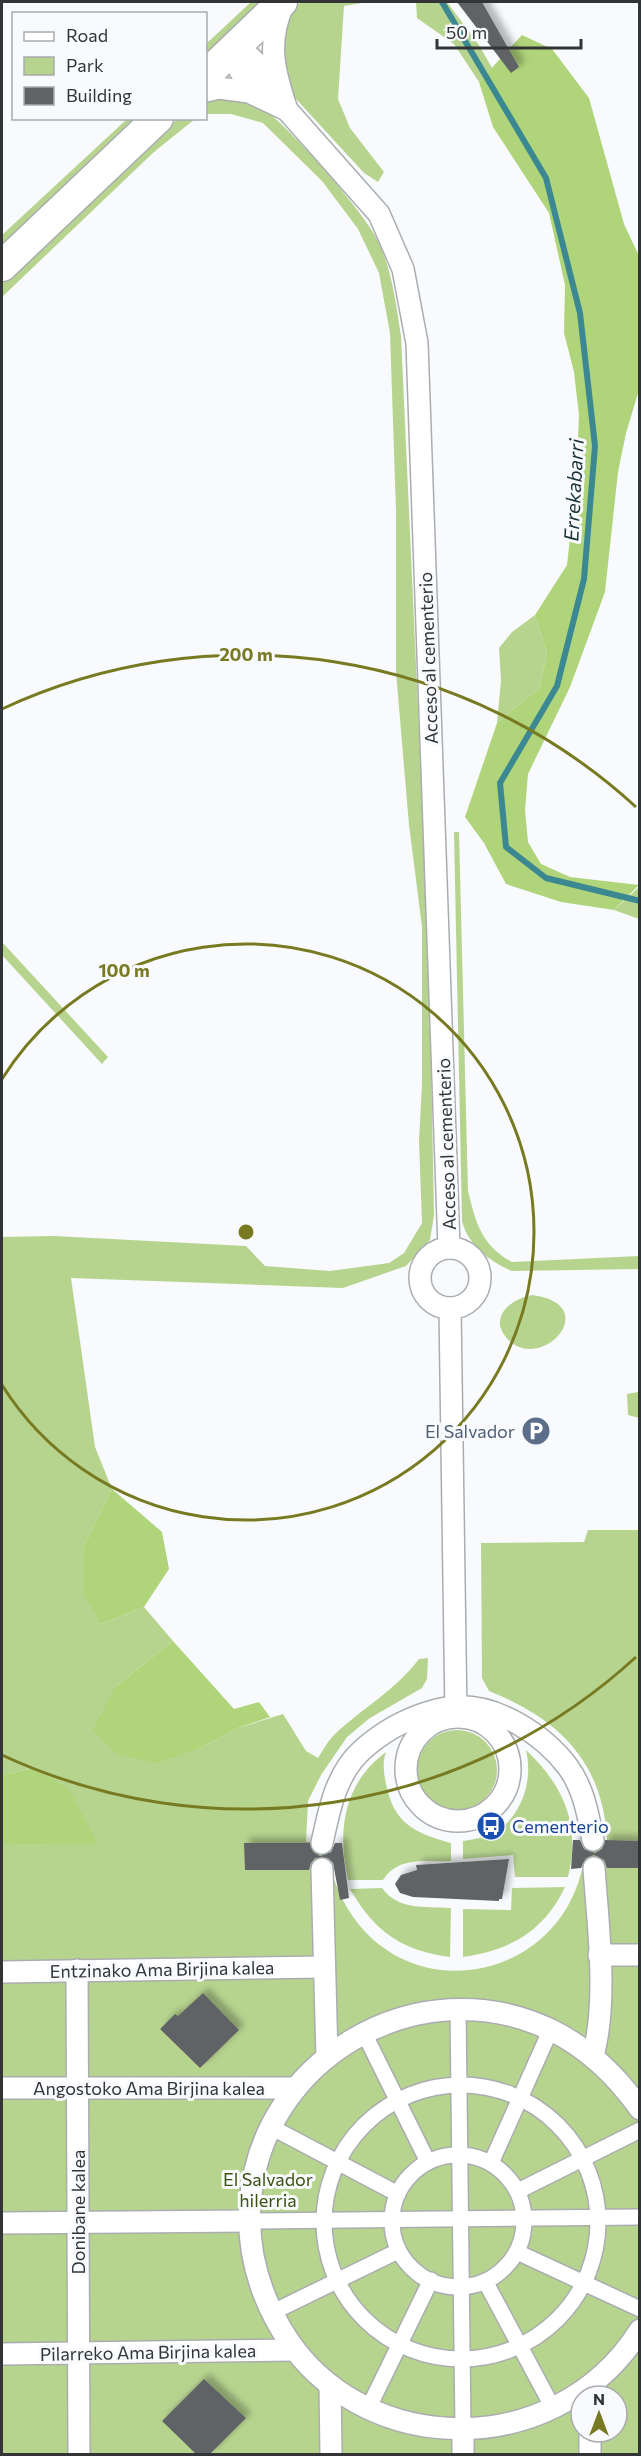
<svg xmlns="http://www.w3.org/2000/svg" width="641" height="2456" font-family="Commissioner,sans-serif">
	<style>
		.green { fill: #b7d48f; fill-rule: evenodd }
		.forest { fill: #afd47a }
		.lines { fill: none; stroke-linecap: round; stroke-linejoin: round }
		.stream { stroke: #3b8892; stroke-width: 6 }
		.building { fill: #616366; filter: url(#shadow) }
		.pedestrian-casing { stroke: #aaadaf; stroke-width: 18 }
		.minor-casing { stroke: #aaadaf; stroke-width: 24 }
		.secondary-casing { stroke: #aaadaf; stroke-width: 33 }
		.pedestrian { stroke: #fff; stroke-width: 15 }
		.minor { stroke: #fff; stroke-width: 21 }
		.secondary { stroke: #fff; stroke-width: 30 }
		.ring { fill: none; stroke: #787a22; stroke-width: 3 }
		.labels { text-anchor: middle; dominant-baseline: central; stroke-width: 6; stroke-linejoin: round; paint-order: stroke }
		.street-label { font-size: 18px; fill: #333435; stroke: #f8fafd }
		.service-label { font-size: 18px; fill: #4e5e75; stroke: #f8fafd; text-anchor: end }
		.transit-label { font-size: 18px; fill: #164399; stroke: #f8fafd; text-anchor: start }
		.park-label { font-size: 18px; fill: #3a5110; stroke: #f8fafd }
		.water-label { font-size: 20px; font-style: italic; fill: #1b3337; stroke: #f8fafd }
		.centre { fill: #787a22; stroke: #f8fafd; stroke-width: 3 }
		.ring-label { font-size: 18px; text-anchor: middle; font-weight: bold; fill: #787a22; stroke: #f8fafd; stroke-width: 6; stroke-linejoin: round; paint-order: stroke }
	</style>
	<defs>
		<filter id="shadow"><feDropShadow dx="5.5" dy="-5.5" stdDeviation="3" flood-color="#0004"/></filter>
	</defs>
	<rect width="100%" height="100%" fill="#f8fafd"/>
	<!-- green -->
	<g class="green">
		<polygon points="251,2 263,2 206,56 206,44"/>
		<polygon points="301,2 368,2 344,6 338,99 350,128 384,172 378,182 364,173 285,87 281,37 290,11"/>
		<polygon points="416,2 447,2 479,45 492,68 479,82 454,44 417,18"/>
		<path d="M219,98C230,100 246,99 256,104C282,117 365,213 378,241C392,270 396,304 401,336L429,949L434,1215L430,1240L406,1266L343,1288L71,1278L95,1447L112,1489L84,1546L101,1624L144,1607L173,1641L115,1687L198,1749L238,1728L283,1714L306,1751L318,1758C323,1750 328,1741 334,1735C362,1708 395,1691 419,1659L428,1658L427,1679L422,1688L370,1718L347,1737L321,1775L308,1801L306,1842L329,1843C330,1858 331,1873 337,1887C391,2021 580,1986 586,1840H607C603,1762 559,1719 489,1691L482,1678L481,1543L584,1542L588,1530H639V2454H2V1845L98,1843L34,1768L2,1775V1237L54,1236L246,1246L265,1266L330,1271L389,1263L404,1253L422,1223L419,1141L422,1083V927L409,825L396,672V511L390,333L379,273L358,229L322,181L263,123L231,114H206V101ZM581,2396H617V2432H581Z"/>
		<polygon points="127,119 139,119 2,248 2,235"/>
		<polygon points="177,119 195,119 154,152 2,297 2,284"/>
		<polygon points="535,615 547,654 539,688 497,723 501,680 499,648 512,632"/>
		<path d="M454,832H459L468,1191C476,1223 481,1245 512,1262L639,1256V1269L512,1271C490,1262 468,1245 462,1221Z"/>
		<polygon points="639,887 639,919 614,910"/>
		<polygon points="2,942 108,1057 102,1064 2,955"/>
		<path d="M532,1295C607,1305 537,1378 505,1336C489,1315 514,1298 532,1295Z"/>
		<polygon points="638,1392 639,1394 639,1418 628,1415 627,1394"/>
		<circle cx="457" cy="1770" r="40"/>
		<path d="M526,1750C564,1786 581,1825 568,1877H515L513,1855L463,1859V1841C475,1839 488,1837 499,1830C523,1812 533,1779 526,1750Z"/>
		<path d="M386,1752C382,1763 384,1773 386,1784C394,1824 415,1833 451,1843V1861C426,1862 398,1856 383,1880H348C337,1831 343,1784 386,1752Z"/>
		<path d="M565,1887C545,1930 510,1951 463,1957V1909L511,1910L512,1888Z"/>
		<path d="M382,1888C399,1911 425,1906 451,1908L450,1957C402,1951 374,1931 350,1889Z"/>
	</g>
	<!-- forest -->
	<g class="forest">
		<polygon points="522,35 552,49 589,98 624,224 640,258 639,390 626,433 618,472 605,592 570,687 528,774 525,810 528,842 541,864 570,877 639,885 614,910 561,902 506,884 484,843 465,817 497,723 539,688 547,654 535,615 567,565 576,483 579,415 574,372 564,333 565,285 549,213 493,127 479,82"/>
		<polygon points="112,1489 162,1532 169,1569 144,1607 101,1624 84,1594 84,1546"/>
		<polygon points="173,1641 234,1709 259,1702 270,1717 238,1728 198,1749 157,1763 117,1754 93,1730 115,1687"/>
		<polygon points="34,1768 69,1789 98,1844 2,1845 2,1775"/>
	</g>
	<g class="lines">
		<!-- stream -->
		<polyline class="stream" points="442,2 546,178 580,313 595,446 584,579 557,686 500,783 506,847 546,878 640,901"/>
	</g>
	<!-- building -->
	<g class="building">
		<polygon points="457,2 482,2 519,67 511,73"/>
		<polygon points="573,1840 580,1840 584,1849 595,1853 602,1849 605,1840 639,1841 639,1868 607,1868 604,1860 594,1855 586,1858 581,1868 571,1869"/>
		<polygon points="244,1843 310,1843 313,1852 320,1856 331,1852 335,1843 342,1843 349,1898 340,1900 333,1863 328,1858 315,1858 311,1863 309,1870 245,1870"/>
		<polygon points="509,1859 502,1899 499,1899 499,1901 413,1897 400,1893 395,1884 401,1875 417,1870 416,1865"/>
		<polygon points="203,1993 239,2030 200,2068 160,2029 175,2014 178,2016"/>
		<polygon points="204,2379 246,2418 210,2454 196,2454 162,2421"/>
	</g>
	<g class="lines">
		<!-- pedestrian casing -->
		<g class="pedestrian-casing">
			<g id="pedestrian">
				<polyline points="458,2009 463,2430"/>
				<polyline points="364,2033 428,2162"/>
				<circle cx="461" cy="2222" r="137"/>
				<polyline points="271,2127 398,2194"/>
				<circle cx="458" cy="2221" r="66"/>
				<polyline points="491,2163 551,2029"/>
				<polyline points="518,2191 640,2130"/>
				<polyline points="249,2221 640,2217"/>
				<polyline points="517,2252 640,2309"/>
				<polyline points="485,2281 553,2408"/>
				<polyline points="271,2313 398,2251"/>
				<polyline points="368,2409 431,2280"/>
			</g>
		</g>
		<!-- minor casing -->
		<g class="minor-casing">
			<g id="minor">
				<path d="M284,3C266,42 274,71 287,110"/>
				<polyline points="231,51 250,57 279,85"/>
				<path d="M231,51C238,70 246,83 262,97"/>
				<polyline points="206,91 219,88 249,92 287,110 379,214 403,269 417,343 449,1248"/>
				<circle cx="450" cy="1278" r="30"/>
				<polyline points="450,1308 456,1716"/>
				<circle cx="458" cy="1769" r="52"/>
				<path d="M322,1843C328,1816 333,1788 349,1765C360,1749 377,1737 394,1727C413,1717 433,1709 455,1707C497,1704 544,1735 568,1767C584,1789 588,1815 593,1840"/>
				<polyline points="322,1869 327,2057"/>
				<polyline points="599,1955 640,1955"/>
				<polyline points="77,1970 79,2454"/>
				<polyline points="2,1972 323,1967"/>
				<path d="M593,2056C608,2000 598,1926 594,1868"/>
				<polyline points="2,2088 296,2088"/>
				<path d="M640,2109C616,2075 588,2048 551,2030C419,1966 258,2059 250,2206C247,2255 261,2299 288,2340C323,2392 382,2424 444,2428C523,2434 598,2397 640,2330"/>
				<polyline points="2,2223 249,2221"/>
				<polyline points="2,2354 295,2350"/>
				<polyline points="330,2385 331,2454"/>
				<polyline points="463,2430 463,2454"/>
				<polyline points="590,2432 590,2454"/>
			</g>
		</g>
		<!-- secondary casing -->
		<g class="secondary-casing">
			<g id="secondary">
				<polyline points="206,75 282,2"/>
				<polyline points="2,266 158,118"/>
			</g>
		</g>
		<!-- pedestrian -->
		<use href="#pedestrian" class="pedestrian"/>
		<!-- minor -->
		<use href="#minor" class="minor"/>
		<!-- secondary -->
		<use href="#secondary" class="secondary"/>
	</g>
	<!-- distance rings -->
	<g class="ring">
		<path d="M2 1079A288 288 0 1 1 2 1385"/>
		<path d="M636 1657A577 577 0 0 1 2 1755M2 709A577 577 0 0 1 636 807"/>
	</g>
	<!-- icons -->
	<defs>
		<g id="parking-disc" transform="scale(1.5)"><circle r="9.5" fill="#5c6f8a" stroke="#f8fafd"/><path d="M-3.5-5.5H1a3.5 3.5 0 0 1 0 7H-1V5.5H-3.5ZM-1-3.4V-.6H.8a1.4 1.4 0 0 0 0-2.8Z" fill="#fff"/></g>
		<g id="bus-disc" transform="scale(1.5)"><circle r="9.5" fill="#1a4fb4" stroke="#f8fafd"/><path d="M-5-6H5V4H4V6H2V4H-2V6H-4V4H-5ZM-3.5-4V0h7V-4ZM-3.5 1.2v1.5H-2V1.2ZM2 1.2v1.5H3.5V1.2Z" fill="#fff"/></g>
	</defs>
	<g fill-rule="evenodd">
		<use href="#parking-disc" x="536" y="1431"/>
		<use href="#bus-disc" x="491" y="1826"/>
	</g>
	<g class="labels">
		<!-- street labels -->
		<g class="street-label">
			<text transform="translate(428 658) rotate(-92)">Acceso al cementerio</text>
			<text transform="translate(446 1144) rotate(-92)">Acceso al cementerio</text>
			<text transform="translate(162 1969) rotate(-1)">Entzinako Ama Birjina kalea</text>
			<text x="149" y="2088">Angostoko Ama Birjina kalea</text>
			<text transform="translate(78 2212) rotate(-90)">Donibane kalea</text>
			<text transform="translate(148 2352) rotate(-1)">Pilarreko Ama Birjina kalea</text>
		</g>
		<!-- service labels -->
		<g class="service-label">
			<text x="515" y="1431">El Salvador</text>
		</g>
		<!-- transit labels -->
		<g class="transit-label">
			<text x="512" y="1826">Cementerio</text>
		</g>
		<!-- park labels -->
		<g class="park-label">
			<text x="268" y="2179">El Salvador<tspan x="268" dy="21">hilerria</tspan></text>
		</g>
		<!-- water labels -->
		<g class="water-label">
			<text transform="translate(573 490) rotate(-87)">Errekabarri</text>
		</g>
	</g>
	<circle cx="246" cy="1232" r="9" class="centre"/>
	<g class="ring-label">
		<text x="246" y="661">200 m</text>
		<text x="124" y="977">100 m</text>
	</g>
	<!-- border -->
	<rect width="641" height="2456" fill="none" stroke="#333435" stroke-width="6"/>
	<!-- legend -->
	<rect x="12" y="12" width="195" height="108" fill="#f8fafd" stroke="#a9abad" stroke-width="1.5"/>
	<rect x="24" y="32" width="30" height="9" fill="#ffffff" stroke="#a9abad" stroke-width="1.5"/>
	<text x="66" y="42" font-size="18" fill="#333435">Road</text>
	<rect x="24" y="57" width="30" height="18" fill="#b7d48f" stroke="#a9abad" stroke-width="1.5"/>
	<text x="66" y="72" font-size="18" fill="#333435">Park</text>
	<rect x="24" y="87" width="30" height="18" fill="#616366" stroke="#a9abad" stroke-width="1.5"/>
	<text x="66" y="102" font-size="18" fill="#333435">Building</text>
	<!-- north arrow -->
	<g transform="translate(599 2414)"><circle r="28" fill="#f8fafd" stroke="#a9abad" stroke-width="1.5"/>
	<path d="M0-4.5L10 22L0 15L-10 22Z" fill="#787a22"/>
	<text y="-9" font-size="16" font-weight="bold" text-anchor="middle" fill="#333435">N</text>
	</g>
	<!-- scale -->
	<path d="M437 39v9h144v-9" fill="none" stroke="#333435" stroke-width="3"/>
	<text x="446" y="39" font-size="18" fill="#333435" stroke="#f8fafd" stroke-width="4.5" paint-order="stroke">50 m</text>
</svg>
